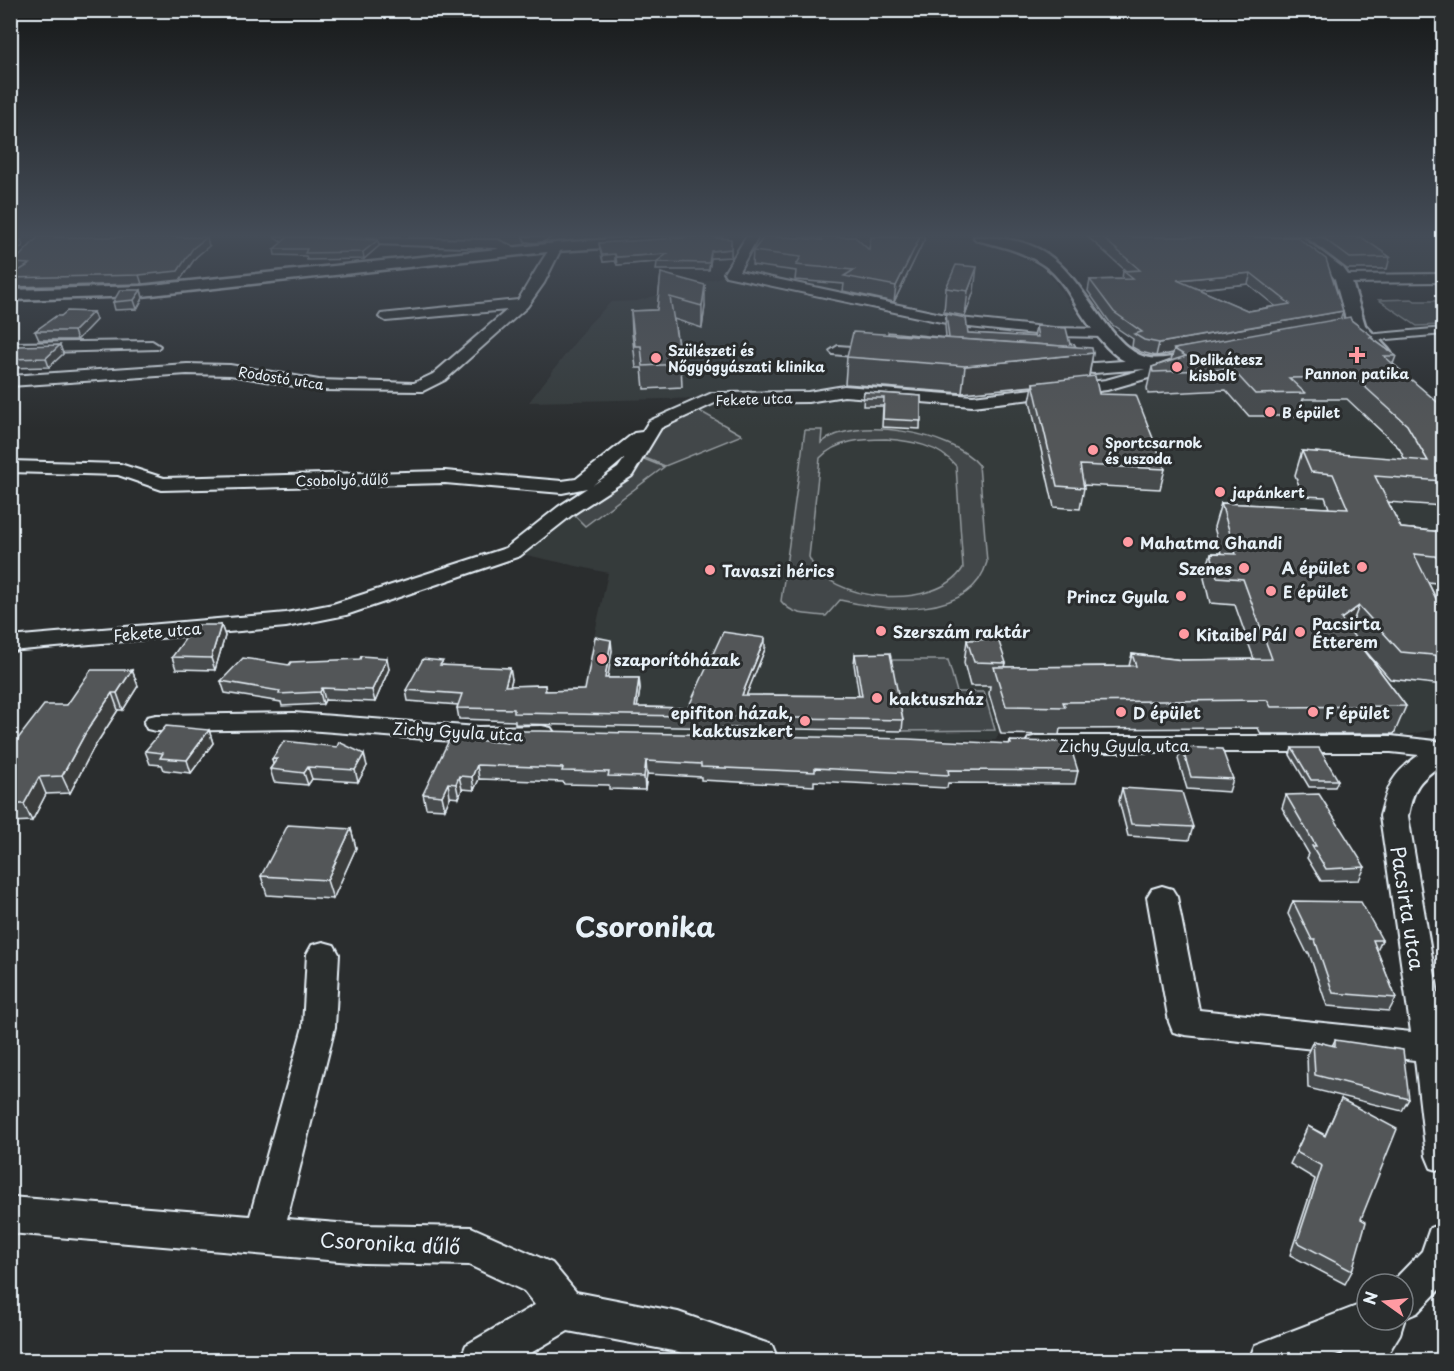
<svg xmlns="http://www.w3.org/2000/svg" width="1454" height="1371" font-family="'Playpen Sans',sans-serif">
	<style>
		.built { fill: #363a3b }
		.green { fill: #424648; stroke: #959ca0; stroke-width: 1.5; fill-rule: evenodd }
		.lines { fill: none; stroke-linecap: round; stroke-linejoin: round }
		.pedestrian-casing { stroke: #e8f1f8; stroke-width: 4 }
		.minor-casing { stroke: #e8f1f8; stroke-width: 4 }
		.tertiary-casing { stroke: #e8f1f8; stroke-width: 5 }
		.pedestrian { fill: #2a2d2e; fill-rule: evenodd }
		.minor { fill: #2a2d2e; fill-rule: evenodd }
		.tertiary { fill: #2a2d2e; fill-rule: evenodd }
		.wall { fill: #474b4d; stroke: #e8f1f8; stroke-width: 1.5; fill-rule: evenodd }
		.shaded-wall { fill: #3a3d3e; stroke: #e8f1f8; stroke-width: 1.5 }
		.building { fill: #535759; stroke: #e8f1f8; stroke-width: 1.5; fill-rule: evenodd }
		.poi-dot { fill: #ff9aa2; stroke: #2a2d2e; stroke-width: 2 }
		.labels { text-anchor: middle; dominant-baseline: central; stroke-width: 6; stroke-linejoin: round; paint-order: stroke }
		.far-poi-label { font-size: 14px; font-weight: bold; fill: #e8f1f8; stroke: #2a2d2e; text-anchor: start }
		.far-street-label { font-size: 14px; fill: #e8f1f8; stroke: #2a2d2e }
		.poi-label { font-size: 16px; font-weight: bold; fill: #e8f1f8; stroke: #2a2d2e; text-anchor: start }
		.street-label { font-size: 16px; fill: #e8f1f8; stroke: #2a2d2e }
		.near-street-label { font-size: 20px; fill: #e8f1f8; stroke: #2a2d2e }
		.near-district-label { font-size: 27px; font-weight: bold; fill: #e8f1f8; stroke: #2a2d2e }
	</style>
	<rect width="100%" height="100%" fill="#2a2d2e"/>
	<filter id="ink" filterUnits="userSpaceOnUse"><feTurbulence type="fractalNoise" baseFrequency=".0167" numOctaves="2"/><feDisplacementMap in="SourceGraphic" scale="12" xChannelSelector="R" yChannelSelector="G"/><feConvolveMatrix kernelMatrix="1 2 1 2 8 2 1 2 1" color-interpolation-filters="sRGB"/></filter>
	<g filter="url(#ink)">
		<!-- built -->
		<g class="built">
			<polygon points="432,237 573,237 574,243 531,245 429,241"/>
			<polygon points="888,237 967,240 1008,251 1046,270 1087,327 1077,330 963,320 738,272 755,241"/>
			<polygon points="1345,237 1443,237 1443,275 1398,276"/>
			<polygon points="727,275 930,318 922,357 1094,368 1108,385 1382,382 1443,437 1443,728 1396,737 1264,738 1257,728 1000,730 996,740 573,733 608,573 513,552 710,398 529,402 589,324 611,302 637,301"/>
		</g>
		<!-- green -->
		<g class="green">
			<polygon points="1412,299 1415,301 1443,301 1443,325 1417,326 1379,300"/>
			<polygon points="696,409 742,435 665,466 640,456 660,425"/>
			<path d="M805,430H822L821,443C854,415 952,432 979,465L987,562C971,620 886,611 840,600L826,616C809,614 792,616 781,601ZM886,439C911,441 939,445 956,466L963,568C937,611 828,604 809,557L820,458C837,440 863,439 886,439Z"/>
			<polygon points="639,457 664,467 585,526 570,511"/>
			<polygon points="888,660 948,660 957,692 984,692 995,730 902,731"/>
		</g>
		<g class="lines">
			<!-- pedestrian casing -->
			<g class="pedestrian-casing">
				<polygon id="pedestrian" points="1444,328 1444,334 1366,341 1360,338 1366,335"/>
			</g>
			<!-- minor casing -->
			<g class="minor-casing">
				<g id="minor">
					<polygon points="276,237 498,240 522,251 516,255 496,248 282,241"/>
					<path d="M524,237H549C544,243 532,242 526,241Z"/>
					<polygon points="746,237 758,237 739,271 960,318 1054,328 1105,329 1112,333 1105,337 1054,336 960,326 726,276 724,273"/>
					<path d="M556,243L562,247L544,283L527,307L445,380L423,391L319,390L230,375L187,374L10,386V376L187,364L230,365L319,380L414,383L433,374L507,310L386,321L379,317L381,314L518,300C525,290 549,245 556,243Z"/>
					<polygon points="1444,274 1444,282 1343,283 1336,279 1343,275"/>
					<polygon points="152,341 160,346 157,349 10,353 10,343"/>
					<polygon points="838,346 879,349 887,354 879,359 833,354 830,351"/>
					<path d="M1152,359L1160,364L1161,372L1159,375L1107,390L973,406L844,396L808,402L715,403L661,428L632,476L572,515L520,556L346,615L286,627L10,651V637L286,613L333,604L506,548L558,507L587,488L562,493L445,483L162,490L118,475L10,472V461L120,464L164,478L445,471L562,481L576,479L634,433L642,432L649,421L712,393L808,392L844,386L973,396L1106,380L1145,369L1094,373L1051,369L1049,366L1051,363L1057,361L1094,363ZM625,458L618,468L593,485Z"/>
					<polygon points="294,713 478,727 542,726 551,728 555,734 551,740 542,742 478,743 294,729 156,731 147,729 144,723 147,717 156,715"/>
					<path d="M1038,736H1391L1444,742V763C1418,781 1414,786 1408,816L1444,1029V1172L1431,1168L1426,1156L1415,1060L1185,1035L1173,1032L1169,1022L1147,897L1152,889L1162,886L1172,889L1177,897L1199,1010L1411,1032L1380,816C1388,785 1392,774 1419,755L1391,752H1038L1029,750L1025,744L1029,738Z"/>
					<polygon points="323,942 334,945 339,954 335,1027 287,1219 363,1225 471,1227 552,1263 576,1292 678,1312 772,1345 778,1360 700,1360 678,1352 568,1331 519,1360 460,1360 466,1345 535,1305 524,1291 469,1265 363,1263 10,1233 10,1197 250,1216 303,1027 307,954 312,945"/>
					<polygon points="1444,1223 1444,1285 1417,1313 1405,1318 1400,1334 1384,1360 1340,1360 1344,1352 1322,1360 1249,1360 1255,1345 1367,1302 1367,1320 1403,1320 1403,1284 1390,1284 1422,1251 1430,1228"/>
				</g>
			</g>
			<!-- tertiary casing -->
			<g class="tertiary-casing">
				<g id="tertiary">
					<polygon points="641,237 721,237 714,241 556,251 142,296 10,300 10,290 142,286 556,243"/>
					<path d="M974,237C1054,237 1064,268 1107,325C1117,338 1129,352 1145,357C1163,362 1186,353 1204,350L1210,351L1213,355L1210,359C1139,377 1120,373 1079,310C1070,295 1062,280 1049,269C1028,252 1001,246 976,240Z"/>
					<polygon points="1284,237 1301,237 1343,268 1351,279 1365,325 1388,349 1391,353 1388,357 1376,357 1348,327 1335,279 1331,274"/>
				</g>
			</g>
			<!-- pedestrian -->
			<use href="#pedestrian" class="pedestrian"/>
			<!-- minor -->
			<use href="#minor" class="minor"/>
			<!-- tertiary -->
			<use href="#tertiary" class="tertiary"/>
		</g>
		<!-- wall -->
		<g class="wall">
			<polygon points="803,237 855,237 869,250 871,237 924,237 924,240 894,302 843,291 844,284 795,280 796,271 752,265 753,251 804,239"/>
			<path d="M1088,237H1297L1340,319L1351,320L1372,336V338L1396,356L1393,364L1443,407V506L1388,502L1401,528L1443,532V584L1428,582L1443,613V685L1390,679L1363,648L1406,706L1394,734H1261L1258,728L1060,729L1059,735L1001,734L989,694L990,686H970L964,663L967,640L1006,663L1005,667L1129,666L1132,654L1183,660L1254,659L1235,605L1210,603L1204,578L1211,553H1221L1214,527L1221,503L1329,508L1325,497L1303,496L1295,475L1302,451L1405,460L1399,448L1347,399H1303L1298,416H1249L1226,390L1148,394L1147,388L1152,367L1171,360L1173,353L1156,356L1141,352L1132,347L1133,339L1111,324L1088,291L1090,280L1122,279L1123,271H1126ZM1248,284L1275,306L1249,311L1198,289Z"/>
			<polygon points="1305,237 1361,237 1390,257 1387,269 1347,269"/>
			<polygon points="731,239 731,257 711,258 709,270 656,270 657,262 617,265 615,261 603,262 600,250 599,243"/>
			<polygon points="378,240 379,246 364,259 307,260 306,256 275,255 274,249"/>
			<polygon points="209,246 196,257 180,280 142,284 10,287 10,276 17,272 16,272 13,263"/>
			<polygon points="661,273 705,306 702,328 674,319 681,364 682,387 644,389 642,368 636,368 632,333 631,311 657,310"/>
			<polygon points="946,288 974,291 965,316 944,312"/>
			<polygon points="141,290 143,298 137,309 115,310 113,302"/>
			<polygon points="93,312 96,320 77,340 39,340 35,331 61,316"/>
			<polygon points="946,314 968,333 1034,337 1036,326 1076,347 1093,353 1089,377 1099,394 1165,469 1160,489 1083,485 1084,488 1080,509 1054,507 1030,401 1033,386 962,393 845,384 847,357 946,338 945,325"/>
			<polygon points="1443,337 1443,355 1439,350"/>
			<polygon points="60,345 63,354 49,367 10,368 10,350"/>
			<polygon points="864,392 921,396 920,429 882,427 883,406 863,406"/>
			<polygon points="221,625 225,636 215,670 176,669 172,657"/>
			<polygon points="765,649 746,695 859,696 854,664 855,654 903,720 902,731 515,724 515,721 459,719 457,708 458,705 408,701 406,690 443,665 512,679 510,686 545,685 546,691 585,690 612,650 607,678 639,678 640,689 637,707 688,708"/>
			<polygon points="289,665 389,669 375,702 325,700 323,704 282,706 281,702 225,693 221,681"/>
			<polygon points="132,670 138,686 123,710 118,710 93,749 70,793 46,794 32,821 10,822 10,749 67,705"/>
			<polygon points="209,730 213,743 191,773 164,770 162,765 150,764 145,751"/>
			<polygon points="1010,741 1078,771 1075,784 948,783 947,788 814,781 814,786 701,780 701,777 647,774 645,790 609,789 609,785 564,784 563,782 479,779 474,790 462,789 459,798 450,797 445,809 426,808 423,794 508,743 1009,744"/>
			<polygon points="1182,747 1233,779 1229,792 1187,789 1178,759"/>
			<polygon points="1292,748 1338,780 1335,787 1309,787 1290,755"/>
			<polygon points="272,759 367,766 358,782 312,779 308,785 274,782 270,769 273,765"/>
			<polygon points="1122,788 1193,827 1189,840 1128,836 1119,801"/>
			<polygon points="1286,795 1365,867 1359,880 1321,881 1307,858 1309,854 1282,808"/>
			<polygon points="351,829 356,848 333,899 267,895 261,876"/>
			<polygon points="1293,901 1382,940 1377,951 1396,998 1389,1011 1327,1006 1309,953 1307,953 1288,914"/>
			<polygon points="1335,1040 1409,1099 1402,1111 1308,1088 1307,1054 1313,1041 1332,1046"/>
			<polygon points="1341,1099 1361,1219 1352,1271 1345,1284 1290,1255 1315,1179 1290,1164 1308,1126 1325,1135"/>
		</g>
		<!-- shaded-wall -->
		<g class="shaded-wall">
			<polygon points="207,237 209,246 196,257 180,280 142,284 139,275 193,248"/>
			<polygon points="920,237 924,237 924,240 894,302 896,286"/>
			<polygon points="21,240 23,246 10,255 10,247"/>
			<polygon points="378,240 379,246 364,259 363,252"/>
			<polygon points="731,249 731,257 711,258 709,270 711,251"/>
			<polygon points="615,254 615,261 603,262 602,255"/>
			<polygon points="667,254 667,261 617,265 616,257"/>
			<polygon points="977,267 974,291 965,316 968,291"/>
			<polygon points="1251,273 1248,284 1174,291 1177,280"/>
			<polygon points="705,285 705,306 702,328 702,306"/>
			<polygon points="141,290 143,298 137,309 134,300"/>
			<polygon points="1343,311 1339,323 1174,349 1173,353 1156,356 1159,343"/>
			<polygon points="93,312 96,320 77,340 74,331"/>
			<polygon points="60,345 63,354 49,367 46,358"/>
			<polygon points="1093,353 1088,380 1033,383 1033,386 962,393 965,366"/>
			<polygon points="1359,606 1349,632 1341,619"/>
			<polygon points="221,625 225,636 215,670 211,658"/>
			<polygon points="765,638 765,649 742,706 742,695"/>
			<polygon points="611,640 612,650 606,689 605,678"/>
			<polygon points="387,658 389,669 375,702 372,690"/>
			<polygon points="510,668 512,679 507,697 505,686"/>
			<polygon points="132,670 138,686 123,710 117,693"/>
			<polygon points="639,678 640,689 636,715 635,707"/>
			<polygon points="322,688 325,700 323,704 320,692"/>
			<polygon points="112,693 118,710 93,749 70,793 62,776 86,732"/>
			<polygon points="209,730 213,743 191,773 187,760"/>
			<polygon points="364,754 367,766 358,782 355,770"/>
			<polygon points="646,761 647,774 645,790 644,777"/>
			<polygon points="477,765 479,779 474,790 472,777"/>
			<polygon points="308,767 312,779 308,785 304,773"/>
			<polygon points="459,776 462,789 459,798 456,784"/>
			<polygon points="39,777 46,794 32,821 24,804"/>
			<polygon points="448,783 450,797 445,809 442,796"/>
			<polygon points="351,829 356,848 333,899 327,880"/>
		</g>
		<!-- building -->
		<g class="building">
			<polygon points="38,237 207,237 193,248 178,271 139,275 10,278 10,276 30,264 13,263"/>
			<polygon points="288,237 302,237 378,240 363,252 305,253 307,249 274,249"/>
			<polygon points="694,237 709,237 731,239 731,249 711,251 709,263 656,262 667,254 616,257 615,254 602,255 599,243"/>
			<polygon points="764,237 787,237 822,240 819,237 855,237 869,250 871,237 920,237 896,286 844,276 854,270 796,265 801,257 753,251"/>
			<path d="M1102,237H1297L1326,259L1343,311L1159,343L1144,340L1134,334L1142,332L1114,312L1090,280L1133,279L1123,271L1140,270ZM1251,273L1290,304L1249,311L1177,280Z"/>
			<polygon points="1322,237 1361,237 1390,257 1350,258"/>
			<polygon points="10,240 21,240 10,247"/>
			<polygon points="956,265 977,267 968,291 946,288"/>
			<polygon points="661,273 705,285 702,306 670,297 681,364 643,366 641,346 635,346 631,311 657,310"/>
			<polygon points="120,290 141,290 134,300 113,302"/>
			<polygon points="67,311 93,312 74,331 35,331 56,316 61,316"/>
			<polygon points="946,314 966,318 968,333 1038,337 1036,326 1066,328 1070,344 1075,345 1076,347 888,334 888,332 949,338"/>
			<polygon points="1350,317 1351,320 1372,336 1370,337 1396,356 1384,356 1443,407 1443,481 1375,476 1401,528 1443,532 1443,557 1414,554 1443,613 1443,656 1401,652 1359,606 1341,619 1406,706 1271,707 1267,700 1063,702 1065,707 1006,706 994,667 1136,666 1132,654 1183,660 1272,659 1243,579 1217,577 1211,553 1236,554 1221,503 1348,509 1333,474 1311,472 1302,451 1428,461 1407,425 1354,377 1289,378 1305,393 1255,394 1232,369 1153,372 1152,367 1186,356 1174,349"/>
			<polygon points="853,332 1092,348 1093,353 965,366 847,357"/>
			<polygon points="60,345 46,358 10,359 10,350 16,346"/>
			<polygon points="1095,376 1099,394 1136,395 1165,469 1080,465 1084,488 1057,486 1033,383"/>
			<polygon points="864,392 921,396 921,421 883,419 884,398 863,398"/>
			<polygon points="195,625 221,625 211,658 172,657"/>
			<polygon points="723,632 765,638 742,695 862,696 855,654 890,653 903,720 514,713 514,709 457,708 462,694 406,690 423,659 443,661 440,665 510,668 505,686 545,685 545,691 585,690 595,637 611,640 605,678 639,678 635,707 688,708"/>
			<polygon points="998,639 1006,663 974,662 967,640"/>
			<polygon points="361,656 387,658 372,690 322,688 320,692 279,694 280,691 221,681 243,658 289,665 291,662 360,659"/>
			<polygon points="91,670 132,670 117,693 112,693 86,732 62,776 39,777 24,804 10,804 10,749 44,705 67,705"/>
			<polygon points="166,726 209,730 187,760 160,758 163,753 145,751"/>
			<polygon points="510,731 541,731 907,739 1011,744 1010,741 1069,742 1078,771 948,770 949,775 815,768 815,772 701,767 701,764 646,761 644,777 608,776 609,772 562,771 563,768 477,765 472,777 459,776 456,784 448,783 442,796 423,794 450,738 508,743"/>
			<polygon points="284,741 337,747 339,742 364,754 355,770 308,767 304,773 270,769 277,759 272,759"/>
			<polygon points="1182,747 1222,749 1233,779 1191,777"/>
			<polygon points="1292,748 1319,748 1338,780 1311,780"/>
			<polygon points="1122,788 1182,792 1193,827 1131,824"/>
			<polygon points="1319,794 1365,867 1326,869 1312,846 1316,846 1286,795"/>
			<polygon points="288,825 351,829 327,880 261,876"/>
			<polygon points="1293,901 1361,902 1382,940 1373,940 1396,998 1333,993 1315,940 1312,940"/>
			<polygon points="1335,1040 1403,1050 1409,1099 1315,1075 1313,1041 1335,1046"/>
			<polygon points="1341,1099 1397,1129 1361,1219 1366,1222 1352,1271 1297,1242 1322,1166 1296,1152 1308,1126 1325,1136"/>
		</g>
	</g>
	<!-- sky -->
	<linearGradient id="sky" x2="0" y2="1"><stop stop-color="#171919"/><stop offset="0.55" stop-color="#444c57"/><stop offset="1" stop-color="#444c57" stop-opacity="0"/></linearGradient>
	<rect width="1454" height="429" fill="url(#sky)"/>
	<!-- markers -->
	<g class="poi-dot">
		<path d="M1354 346h6v6h6v6h-6v6h-6v-6h-6v-6h6z"/>
		<circle cx="656" cy="358" r="6"/>
		<circle cx="1177" cy="367" r="6"/>
		<circle cx="1270" cy="412" r="6"/>
		<circle cx="1093" cy="450" r="6"/>
		<circle cx="1220" cy="492" r="6"/>
		<circle cx="1128" cy="542" r="6"/>
		<circle cx="1362" cy="567" r="6"/>
		<circle cx="1244" cy="568" r="6"/>
		<circle cx="710" cy="570" r="6"/>
		<circle cx="1271" cy="591" r="6"/>
		<circle cx="1181" cy="596" r="6"/>
		<circle cx="881" cy="631" r="6"/>
		<circle cx="1300" cy="632" r="6"/>
		<circle cx="1184" cy="634" r="6"/>
		<circle cx="602" cy="659" r="6"/>
		<circle cx="877" cy="698" r="6"/>
		<circle cx="1121" cy="712" r="6"/>
		<circle cx="1313" cy="712" r="6"/>
		<circle cx="805" cy="721" r="6"/>
	</g>
	<g class="labels">
		<!-- far-poi labels -->
		<g class="far-poi-label">
			<text x="668" y="350">Szülészeti és<tspan x="668" dy="16">Nőgyógyászati klinika</tspan></text>
			<text x="1189" y="359">Delikátesz<tspan x="1189" dy="16">kisbolt</tspan></text>
			<text x="1357" y="373" text-anchor="middle">Pannon patika</text>
			<text x="1282" y="412">B épület</text>
			<text x="1105" y="442">Sportcsarnok<tspan x="1105" dy="16">és uszoda</tspan></text>
			<text x="1232" y="492">japánkert</text>
		</g>
		<!-- far-street labels -->
		<g class="far-street-label">
			<text transform="translate(281 378) rotate(9)">Rodostó utca</text>
			<text transform="translate(754 399) rotate(-2)">Fekete utca</text>
			<text transform="translate(342 480) rotate(-1)">Csobolyó dűlő</text>
		</g>
		<!-- poi labels -->
		<g class="poi-label">
			<text x="1140" y="542">Mahatma Ghandi</text>
			<text x="1350" y="567" text-anchor="end">A épület</text>
			<text x="1232" y="568" text-anchor="end">Szenes</text>
			<text x="722" y="570">Tavaszi hérics</text>
			<text x="1283" y="591">E épület</text>
			<text x="1169" y="596" text-anchor="end">Princz Gyula</text>
			<text x="1312" y="623">Pacsirta<tspan x="1312" dy="18">Étterem</tspan></text>
			<text x="893" y="631">Szerszám raktár</text>
			<text x="1196" y="634">Kitaibel Pál</text>
			<text x="614" y="659">szaporítóházak</text>
			<text x="889" y="698">kaktuszház</text>
			<text x="793" y="712" text-anchor="end">epifiton házak,<tspan x="793" dy="18">kaktuszkert</tspan></text>
			<text x="1133" y="712">D épület</text>
			<text x="1325" y="712">F épület</text>
		</g>
		<!-- street labels -->
		<g class="street-label">
			<text transform="translate(157 631) rotate(-5)">Fekete utca</text>
			<text transform="translate(458 731) rotate(3)">Zichy Gyula utca</text>
			<text x="1124" y="745">Zichy Gyula utca</text>
		</g>
		<!-- near-street labels -->
		<g class="near-street-label">
			<text transform="translate(1408 908) rotate(81)">Pacsirta utca</text>
			<text transform="translate(390 1243) rotate(3)">Csoronika dűlő</text>
		</g>
		<!-- near-district labels -->
		<g class="near-district-label">
			<text x="645" y="925">Csoronika</text>
		</g>
	</g>
	<!-- margin -->
	<rect width="1454" height="1371" fill="none" stroke="#2a2d2e" stroke-width="36"/>
	<rect x="18" y="18" width="1418" height="1335" fill="none" stroke="#e8f1f8" stroke-width="2" filter="url(#ink)"/>
	<!-- north arrow -->
	<g transform="translate(1385 1302) rotate(285)"><circle r="28" fill="#2a2d2e" stroke="#767b7f" stroke-width="1.5"/>
	<path d="M0-4.5L10 22L0 15L-10 22Z" fill="#ff9aa2"/>
	<text y="-9" font-size="16" font-weight="bold" text-anchor="middle" fill="#e8f1f8">N</text>
	</g>
</svg>
